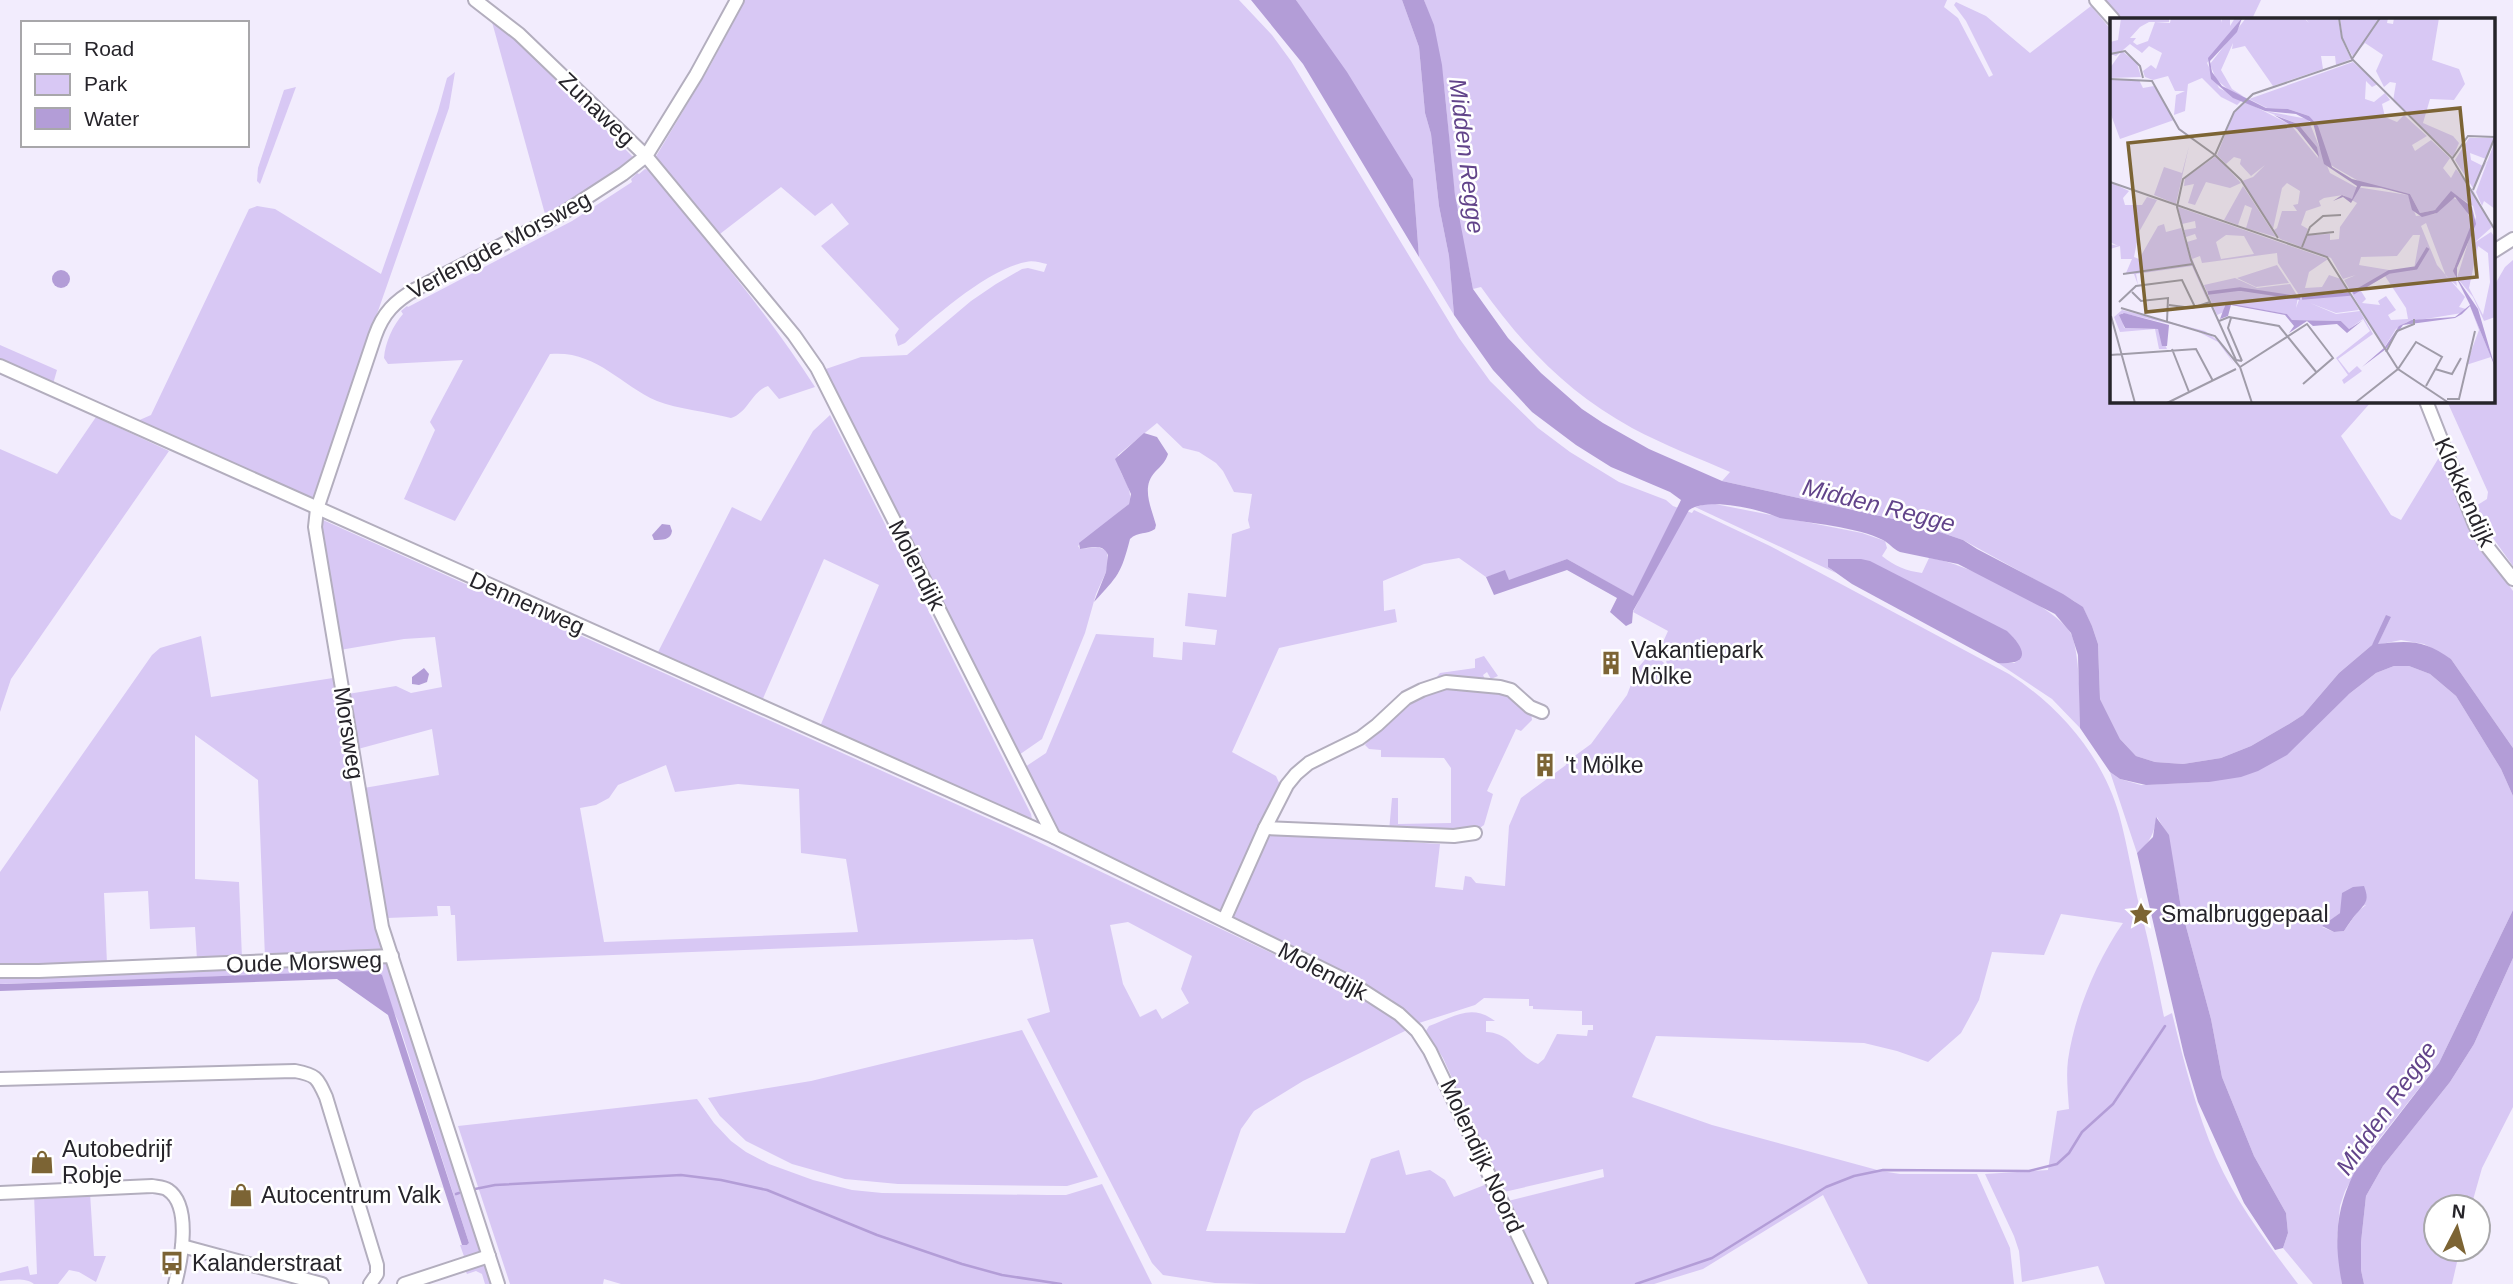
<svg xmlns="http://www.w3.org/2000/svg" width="2513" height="1284" font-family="Helvetica,sans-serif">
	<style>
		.green { fill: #d8c8f4; fill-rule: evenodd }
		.water { fill: #b39dd7 }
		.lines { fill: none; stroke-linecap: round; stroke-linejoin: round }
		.stream { stroke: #b39dd7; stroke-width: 2.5 }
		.minor-casing { stroke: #b3aebe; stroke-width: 16 }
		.minor { stroke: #fff; stroke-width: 12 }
		.labels { text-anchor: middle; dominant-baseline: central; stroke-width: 5; stroke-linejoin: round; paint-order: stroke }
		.street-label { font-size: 23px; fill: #26242a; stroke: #fff }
		.poi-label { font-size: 23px; fill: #26242a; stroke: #fff; text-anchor: start }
		.water-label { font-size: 24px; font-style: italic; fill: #62448a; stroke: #fff }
		.inset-river { fill: none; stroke: #b39dd7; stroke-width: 3.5 }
		.inset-road { fill: none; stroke: #a09ca9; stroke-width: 2 }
		.view { fill: #7c6434; fill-opacity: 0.15; stroke: #7c6434; stroke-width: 3.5 }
		.inset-edge { fill: none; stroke: #26242a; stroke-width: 3.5 }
	</style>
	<rect width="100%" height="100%" fill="#f2ecfd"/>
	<!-- green -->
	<g class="green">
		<path d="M745,0H1239L1272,35L1291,61L1459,338L1490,381L1538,428L1570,452L1619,482L1666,500L1673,506L1692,513L1694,510L1770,546L2009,674C2059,706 2102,755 2119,814C2128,847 2133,881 2141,913C2150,945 2157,983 2164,1017L2172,1013C2184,1062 2196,1111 2216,1157C2237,1204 2268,1244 2298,1284H2105L2098,1266L2022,1282L2019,1251L2014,1236L1985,1174L2048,1170L2057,1111L2069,1109C2068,1093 2066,1076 2068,1060C2075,1013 2096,962 2123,923L2061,914L2044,955L1992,952L1979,1000L1961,1033L1928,1062L1897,1051L1864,1043L1656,1036L1632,1097L1712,1125L1881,1171L1900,1174H1977L2010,1248L2014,1284H1868L1823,1195L1703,1269L1654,1284H1546L1508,1201L1604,1177L1603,1169L1504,1192L1443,1058L1426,1031L1429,1026C1454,1017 1471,1003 1495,1021H1486V1032C1512,1033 1516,1055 1538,1064L1544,1059L1557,1034L1587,1036L1588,1030H1593V1025H1582V1011L1533,1009V1006H1529V999L1484,998L1475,1005L1419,1023L1392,1000L1369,986L1234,920L1233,910L1267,835L1289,830L1375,840L1440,844L1435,887L1463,890L1465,876L1471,877L1476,883L1505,886L1509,826L1521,798L1566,765L1565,758L1576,755L1591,744L1627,695L1637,669L1649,655L1658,657L1667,666L1666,659L1659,651L1668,631L1633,612L1639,600L1567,559L1509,581L1505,571L1486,577L1459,558L1424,564L1383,581L1384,611L1395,609L1397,622L1279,648L1232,752L1276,776L1281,787L1225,910H1215L1065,839L1056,830L1022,769L1046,753L1096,634L1154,638L1153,657L1182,660L1183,642L1215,645L1217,630L1185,626L1188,593L1226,597L1232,534L1250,528L1248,520L1252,494L1234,492L1223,471L1216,463L1199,452L1183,448L1157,423L1118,455C1115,474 1135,485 1129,504L1078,546L1080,549L1098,547L1107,551L1108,563L1106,572L1096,594L1085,633L1042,739L1016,757L820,371L861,357L907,355L971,301L996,284L1022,269L1028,268L1044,272L1047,264C1041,263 1033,260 1026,262C988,269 934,317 905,343L898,346L895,335L899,329L821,246L849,224L832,203L815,216L781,187L716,237L655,158L710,66Z"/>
		<polygon points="1296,0 1402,0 1419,47 1425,113 1431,134 1439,206 1449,256 1454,315 1419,257 1413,179"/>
		<path d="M1424,0H1947L1944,7L1958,18L1989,77L1993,75L1966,21L1954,5L1956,2L1986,16L2030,53L2091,6L2112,31V401H2372L2341,436L2391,515L2401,520L2441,454L2472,534L2513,591V748L2451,659L2424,644L2401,640L2377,645L2391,617L2372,645L2339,673L2303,715L2289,724L2251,746L2221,758L2183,764L2155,762L2136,756L2120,739L2100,699L2098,644L2092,626L2083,608L2074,601L1963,540L1916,524L1722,481L1730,472C1698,458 1664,445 1632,428C1568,393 1523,346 1481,287L1473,289C1467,258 1459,226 1455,195C1446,129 1448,62 1424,0Z"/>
		<polygon points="2101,0 2261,0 2252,19 2118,19"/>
		<polygon points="492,22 521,45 635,159 586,192 545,214"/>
		<polygon points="455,72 449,108 313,497 308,501 135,422 151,415 249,209 257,206 275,209 381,274 438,111 447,78"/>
		<polygon points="296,87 260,184 257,181 258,168 284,90"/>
		<path d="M645,169L649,170C706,241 766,311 815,387L779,399L768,386C751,392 748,413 731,418C709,412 677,409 657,401C619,384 596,350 550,354L455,521L404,499L435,430L430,422L463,360L388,364L384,358C385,343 393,325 403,314L401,311L407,306L408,307L572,221L632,182L631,179L637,173L639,174Z"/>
		<polygon points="2513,260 2513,566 2488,531 2476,506 2487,499 2488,492 2447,401 2494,401 2494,286 2505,267"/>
		<polygon points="0,345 57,370 53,384 0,359"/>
		<polygon points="830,415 1031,814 1033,824 819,729 879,585 824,559 761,703 656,656 732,507 761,521 813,431"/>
		<polygon points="96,417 169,451 11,679 0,712 0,449 57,474"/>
		<path d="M1710,503L1862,533L1885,541L1887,548L1882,556C1894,566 1907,571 1922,573L1929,558C1959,560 2054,606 2070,632C2080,648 2080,707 2080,728L2052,699L1998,663H2016L1828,567L1836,573L1695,507Z"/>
		<path d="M323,520L1007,827L1307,970L1378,1007L1409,1029L1303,1081L1254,1111L1241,1129L1206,1231L1345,1233L1371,1159L1399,1150L1406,1175L1430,1170L1445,1180L1454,1197L1487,1184L1533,1284H1260L1215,1283L1163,1275L1152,1263L1027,1019L1050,1012L1033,939L457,961L455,915H451L450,906H437L438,916L387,918L364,788L439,775L432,729L358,749L348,694L396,686L411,693L442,687L435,637L404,639L340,650L320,527ZM666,765L675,792L738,784L799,789L801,853L846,859L858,932L604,942L580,808L596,805L609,798L618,785ZM1128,922L1192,956L1181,989L1189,1003L1162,1019L1156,1009L1140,1017L1123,984L1110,925Z"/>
		<polygon points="201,636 211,697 333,678 381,949 376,953 265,958 258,780 195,735 195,879 239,882 242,959 197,960 195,927 150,929 148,891 104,893 107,964 0,968 0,872 152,655 160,648"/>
		<polygon points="1484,656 1498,676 1491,679 1487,672 1483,675 1486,681 1432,683 1440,673 1475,668 1475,659"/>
		<path d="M2394,666H2409L2430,674L2456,696L2501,769L2513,796V910L2439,1063L2365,1157L2345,1191L2340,1206L2337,1237L2342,1284H2313L2283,1248L2288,1233L2286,1213L2254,1156L2222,1077L2211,1019L2181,908L2168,835L2157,817C2154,833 2150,843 2137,853L2110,772L2120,779L2141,785L2209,782L2349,694L2376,673ZM2366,905L2358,911L2344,931L2334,932L2322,927L2340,913Z"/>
		<path d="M1437,688L1501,690L1531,713L1532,720L1521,731L1516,729L1487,791L1493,794L1484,825C1466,840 1413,832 1389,831L1392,798H1398V824L1451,823V768L1444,758L1381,757V750L1369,749L1365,745C1386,717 1406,703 1437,688Z"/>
		<polygon points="2513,958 2513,1107 2482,1168 2471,1207 2436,1207 2436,1249 2460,1249 2452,1284 2364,1284 2361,1270 2361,1242 2366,1196 2383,1166 2450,1082 2474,1044"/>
		<polygon points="386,962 391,966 484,1252 466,1262 460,1245 467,1245 469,1243 398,1021 374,971 0,984 0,975"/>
		<polygon points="1022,1030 1098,1177 1067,1186 898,1184 845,1179 792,1164 746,1141 720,1116 708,1098 811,1081"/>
		<polygon points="697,1099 714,1123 731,1141 746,1152 769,1164 813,1180 852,1190 882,1193 1048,1195 1066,1195 1102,1184 1152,1284 621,1284 604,1279 603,1284 510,1284 458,1126"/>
		<path d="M90,1193L94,1256H106L96,1282L79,1272L69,1270L58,1284H34C25,1277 11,1280 0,1281V1273L28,1266L30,1275L37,1274L34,1194Z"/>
		<polygon points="487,1262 494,1284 485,1284 482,1274 476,1271 467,1274 464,1268"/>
	</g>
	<!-- water -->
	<g class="water">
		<polygon points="1251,0 1296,0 1347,72 1413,179 1419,257 1303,64"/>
		<path d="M1402,0H1424L1434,25L1442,65L1455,195L1473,289L1508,338L1541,373L1582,409L1603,423L1649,449L1722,481L1916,524L1963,540L1977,549L2063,594L2083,607L2092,626L2098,644L2100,699L2120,739L2136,756L2155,762L2183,764L2221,758L2251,746L2289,724L2303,715L2339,673L2372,645L2386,615L2391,617L2378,644C2409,640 2425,640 2451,659L2513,748V796L2501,769L2456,696L2430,674L2409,666H2394L2376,673L2349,694L2287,755L2258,771L2241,777L2209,782L2146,785L2120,779L2110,772L2080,728L2078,655L2071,633L2055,614L1958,564L1900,552C1893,549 1889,543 1883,540C1858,527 1809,523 1780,518C1759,509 1709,497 1689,510L1633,611L1632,623L1626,626L1610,612L1617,598L1567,570L1494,595L1486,577L1505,570L1509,580L1567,559L1633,596L1681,500L1670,492L1611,467L1576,445L1532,412L1493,370L1454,315L1449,256L1439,206L1431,134L1425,113L1419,47Z"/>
		<circle cx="61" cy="279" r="9"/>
		<path d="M1144,433L1157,437L1168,454C1166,461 1161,466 1155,472C1141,487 1151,507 1156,525L1155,529C1147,535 1138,531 1130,539C1121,574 1118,576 1094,602L1106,572L1108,555C1103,543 1090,548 1080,549L1079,543L1129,504L1131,494L1115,459Z"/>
		<path d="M662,524L670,525L672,531C671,540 662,540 654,540L652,535Z"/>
		<path d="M1828,559H1861L1870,561L2007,631C2026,649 2031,665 1998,663L1852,584L1828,567Z"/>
		<polygon points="424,668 429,674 427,682 419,685 412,684 412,677"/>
		<polygon points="2156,817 2169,835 2181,908 2211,1019 2222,1077 2254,1156 2286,1213 2288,1233 2283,1248 2275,1250 2244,1203 2198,1102 2184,1055 2137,853 2153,837"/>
		<path d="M2364,886C2369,899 2367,902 2358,912C2353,917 2348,925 2344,931L2334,932L2322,926L2340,913L2342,893L2353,887Z"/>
		<path d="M2513,910V958L2474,1044L2450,1082L2383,1166L2366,1196L2361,1242V1270L2364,1284H2342C2334,1242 2335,1212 2354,1173L2439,1063Z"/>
		<polygon points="332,972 374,971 382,975 469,1243 467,1245 462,1245 388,1015 337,979 0,991 0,984 5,984"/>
	</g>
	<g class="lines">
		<!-- stream -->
		<g class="stream">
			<polyline points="475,1189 495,1185 681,1175 721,1180 767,1190 877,1235 962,1264 1002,1275 1061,1284"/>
			<polyline points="456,1194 459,1193"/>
			<polyline points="1636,1284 1712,1258 1826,1187 1854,1176 1883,1170 2029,1171 2057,1164 2069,1153 2082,1132 2113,1104 2165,1026"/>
		</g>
		<!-- minor casing -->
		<g class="minor-casing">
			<g id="minor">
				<polyline points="475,0 519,34 646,156 696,75 737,0"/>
				<polyline points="2096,0 2113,19"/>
				<polyline points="2494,251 2513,239"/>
				<polyline points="0,366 1054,837 1351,983 1399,1014 1417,1031 1430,1051 1541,1284"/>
				<polyline points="2426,401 2475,525 2486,545 2513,579"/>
				<polyline points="1265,828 1454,836 1475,833"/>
				<polyline points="1224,920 1265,828 1287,785 1296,774 1309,763 1360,738 1377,725 1406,698 1422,690 1446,682 1500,687 1511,690 1530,707 1542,712"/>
				<polyline points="0,971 39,971 392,956"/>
				<path d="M0,1079L295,1071C316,1075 317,1077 326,1097L377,1265V1274L370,1284"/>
				<path d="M0,1193L152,1186C157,1187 164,1187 168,1190C192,1206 181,1261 175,1284"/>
				<polyline points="182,1246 322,1284"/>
				<polyline points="404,1284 489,1256"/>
				<path d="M498,1284L382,927L315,527L317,509L375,336C383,313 395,301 416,289L560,215L623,174L646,156L794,335L817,368L1054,837"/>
			</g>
		</g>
		<!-- minor -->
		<use href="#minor" class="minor"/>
	</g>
	<!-- icons -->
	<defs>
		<g id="building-bare" transform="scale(1.89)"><path d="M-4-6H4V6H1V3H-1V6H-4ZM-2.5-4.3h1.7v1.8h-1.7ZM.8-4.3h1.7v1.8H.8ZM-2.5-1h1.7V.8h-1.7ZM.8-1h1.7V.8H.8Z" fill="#7c6434" stroke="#fff" stroke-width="2.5" paint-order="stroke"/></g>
		<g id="sight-bare" transform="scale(1.89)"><path d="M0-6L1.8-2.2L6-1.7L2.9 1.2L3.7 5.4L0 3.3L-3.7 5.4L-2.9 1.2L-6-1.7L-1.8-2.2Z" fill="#7c6434" stroke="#fff" stroke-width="2.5" paint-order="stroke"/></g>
		<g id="shop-bare" transform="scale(1.89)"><path d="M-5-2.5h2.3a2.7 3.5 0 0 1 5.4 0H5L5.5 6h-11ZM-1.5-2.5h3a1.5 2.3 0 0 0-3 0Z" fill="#7c6434" stroke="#fff" stroke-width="2.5" paint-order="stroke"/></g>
		<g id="bus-bare" transform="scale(1.89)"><path d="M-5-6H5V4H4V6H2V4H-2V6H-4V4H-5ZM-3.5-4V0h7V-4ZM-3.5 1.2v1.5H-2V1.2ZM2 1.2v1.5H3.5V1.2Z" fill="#7c6434" stroke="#fff" stroke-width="2.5" paint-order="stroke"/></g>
	</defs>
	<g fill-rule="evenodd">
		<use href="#building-bare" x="1611" y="663"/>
		<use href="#building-bare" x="1545" y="765"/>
		<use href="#sight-bare" x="2141" y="914"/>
		<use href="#shop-bare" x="42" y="1162"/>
		<use href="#shop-bare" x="241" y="1195"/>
		<use href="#bus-bare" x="172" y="1263"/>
	</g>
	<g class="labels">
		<!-- street labels -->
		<g class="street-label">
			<text transform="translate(597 109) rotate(44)">Zunaweg</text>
			<text transform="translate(499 245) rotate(-28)">Verlengde Morsweg</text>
			<text transform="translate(2465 492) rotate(66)">Klokkendijk</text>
			<text transform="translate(917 565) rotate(63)">Molendijk</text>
			<text transform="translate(527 603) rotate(24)">Dennenweg</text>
			<text transform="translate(349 733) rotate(81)">Morsweg</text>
			<text transform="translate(304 962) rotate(-2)">Oude Morsweg</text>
			<text transform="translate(1323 971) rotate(28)">Molendijk</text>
			<text transform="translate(1482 1156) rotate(65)">Molendijk Noord</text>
		</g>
		<!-- poi labels -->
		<g class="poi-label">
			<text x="1631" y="650">Vakantiepark<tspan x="1631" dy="26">Mölke</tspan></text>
			<text x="1565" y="765">'t Mölke</text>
			<text x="2161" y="914">Smalbruggepaal</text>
			<text x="62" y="1149">Autobedrijf<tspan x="62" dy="26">Robje</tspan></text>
			<text x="261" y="1195">Autocentrum Valk</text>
			<text x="192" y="1263">Kalanderstraat</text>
		</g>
		<!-- water labels -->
		<g class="water-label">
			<text transform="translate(1467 156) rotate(83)">Midden Regge</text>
			<text transform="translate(1879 505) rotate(14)">Midden Regge</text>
			<text transform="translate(2386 1108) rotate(-55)">Midden Regge</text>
		</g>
	</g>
	<!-- overview -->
	<g transform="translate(2110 18)">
		<rect width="385" height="385" fill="#f2ecfd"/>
		<path d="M11,0H59V4H39L30,9L20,20H26L23,24L27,27L38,23L45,4L60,5L61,0H111V5L112,0H120V8L125,0H132L97,45L109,70L132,82L127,87L111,79L92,60L78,66L75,93L64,97L66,77L75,73H65L58,58L43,62L35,59L33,53L41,47L46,51L52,35L39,28L32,35L20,26L6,38L0,36V24L8,22ZM136,0H194L199,5L195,0H228L232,22L241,41L226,47L225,38H211L213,51L163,68L135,28L122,31L123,25L111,52L122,71L133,78L122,75L106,61L100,46ZM230,0H278L277,5L283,6L284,0H329L322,42L349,51L355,66L344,82L320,81L313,105L343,118L349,125L343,139L283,83L286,65L280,64L274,69L266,53L273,37L255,25L243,39L233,21ZM12,33L27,45L31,59L0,60V50ZM243,44L268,66L262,69L256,63L255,81L264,84L275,75L280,82L272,86L275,99L287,104L294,97L317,118L302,127L305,133L321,122L340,140L333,150L341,160L346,151L364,174L382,209L364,225L381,214L384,218L385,299L374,303L363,279L347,260L366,199L363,188L344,176L325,192L310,195L300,176L252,165L224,149L216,143L209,114L199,98L178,91L157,90L139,81ZM368,228L378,235L380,264L373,297L359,270ZM0,62H29L33,70L44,68L64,102L10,121L0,94ZM136,84L181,107L208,140L207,129L188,106L155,93L198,101L220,155L246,169L298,177L306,198L325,196L343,180L352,183L363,207L344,250L347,268L336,258L316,205L311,208L327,247L355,279L349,289L356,291L352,295L297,304L286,311L274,330L234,262L246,257L233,261L221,240L170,221L164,212L167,210L172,193H187L183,187L188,186L190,173L177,165L172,170L163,211L132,163L143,159L155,147L141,158L130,146L131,141L124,139L116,146L107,137L124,95ZM233,177L247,185L230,209L229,221L220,222V216L196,217L198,211L191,207L196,193L211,188L209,183L214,180ZM303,217H310L304,251L285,253L249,247L251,239L287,238ZM275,258L296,290L298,301L281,302L278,297L286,292L276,278L268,283L270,287L252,285L256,281L251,273ZM359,120H384L376,141L360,135L361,142L373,148L378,142L363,170L345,142ZM385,123V191L374,183L372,188L366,174ZM79,128L66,186L44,177L54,149L72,155ZM106,138L131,165L120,170L96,164L85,187L78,185L84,166L74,168L75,160ZM0,164L19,173L13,180L15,187H32L37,179L47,182L29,214L24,239L29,241L48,208L54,206L56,214L71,210L99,286L82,248L26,256L28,267L24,256L16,255L22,241H11L10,228L0,231V226L8,228L0,224ZM133,168L166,219L136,210L142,190L135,187L128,207L114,202ZM68,189L218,241L199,254L195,270L212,269L219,257L231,261L239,274L189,277L168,245L167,235L92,245L90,238L82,241L77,224L87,221L85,216L76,219L74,212L86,210L85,203L72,206ZM116,217L134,218L144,236L111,241L106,224ZM167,247L179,265L146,269L127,260ZM125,260L147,270L180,266L188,279L186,290L190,279L240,276L249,292L226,295L200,285L226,296L250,293L263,316L228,341L239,355L247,348L252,353L234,366L232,362L238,357L226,340L260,313L253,301L239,311L231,303L182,302L177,296L115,286L114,294L107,297L94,267ZM360,288L381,339L356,347L369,312ZM12,292L95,313L111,325L125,347L108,324L83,311L12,295L14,310L48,311L57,331H49L45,311L10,314L4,299Z" fill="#d8c8f4" fill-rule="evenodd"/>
		<path d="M132,0L127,14L100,43L102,54L112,68L156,90L178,91L199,98L208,108L222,149L242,161L300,176L310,195L325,192L341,173L362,189L366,206L347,250V260L368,291L385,349L360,288L352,296L345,300L293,307L276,331L252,349L275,329L289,308L302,302L345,299L360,287L343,253L363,202L345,179L327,195L312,199L302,192L298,177L271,170L251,168L241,185L233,179L223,183L232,177L242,181L247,168L214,146L203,105L186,96L155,93L123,80L101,61L98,40ZM164,97L188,106L207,129L209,139L187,111ZM116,285L177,296L182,302L231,303L239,311L253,302L237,315L227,306L203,308L197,303L179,315L184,308L175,297L121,287L118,298L110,301ZM14,295L59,307L57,328H52L48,311L15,310L9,297Z" fill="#b39dd7"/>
		<path class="inset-river" d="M98,275L130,271L190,280M243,275L279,254L306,250L318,230M192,280L240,276"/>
		<path class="inset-road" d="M229,0L232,20L242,41L341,139L385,212M0,36L15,33L30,48L33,60M242,41L270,0M0,61L42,63L69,111L105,137L124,94L143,76L243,42M342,141L358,118L385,119M0,164L217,239L288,351L339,385M363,172L385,119M196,217L224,214M192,229L200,209L213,198L231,197M13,256L83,246M22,274L31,283L58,280L57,304M9,284L26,268L72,262L85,289M59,287L82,290L100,284M11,290L105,318L130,349L142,385M1,298L25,385M121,300L118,310L132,343M109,303L119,299L169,308L207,355M62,331L79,374M276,334L287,313L304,306V301M0,337L86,331L103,363M132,343L126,342L81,242L67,189L73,161L105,137L131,162L168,220M130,349L197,306L223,340L193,366M325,351L342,356L351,340M337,381H349L365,313M57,385L126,351M245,385L288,351L306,324L332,339L316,368"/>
		<path class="view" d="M350,90L367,259L36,294L18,125Z"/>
		<rect width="385" height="385" class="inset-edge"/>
	</g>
	<!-- legend -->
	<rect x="21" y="21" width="228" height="126" fill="#ffffff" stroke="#a8a7aa" stroke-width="2"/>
	<rect x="35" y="44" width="35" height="10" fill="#ffffff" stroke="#a8a7aa" stroke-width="2"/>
	<text x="84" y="56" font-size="21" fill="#26242a">Road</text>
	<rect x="35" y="74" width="35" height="21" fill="#d8c8f4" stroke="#a8a7aa" stroke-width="2"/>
	<text x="84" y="91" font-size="21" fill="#26242a">Park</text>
	<rect x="35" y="108" width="35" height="21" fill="#b39dd7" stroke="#a8a7aa" stroke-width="2"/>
	<text x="84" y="126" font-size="21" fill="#26242a">Water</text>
	<!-- north arrow -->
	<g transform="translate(2457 1228) rotate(6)"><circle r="33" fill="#ffffff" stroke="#a8a7aa" stroke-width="2"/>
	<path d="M0-5L12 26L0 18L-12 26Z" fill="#7c6434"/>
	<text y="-10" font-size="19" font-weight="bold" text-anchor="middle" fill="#26242a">N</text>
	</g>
</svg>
